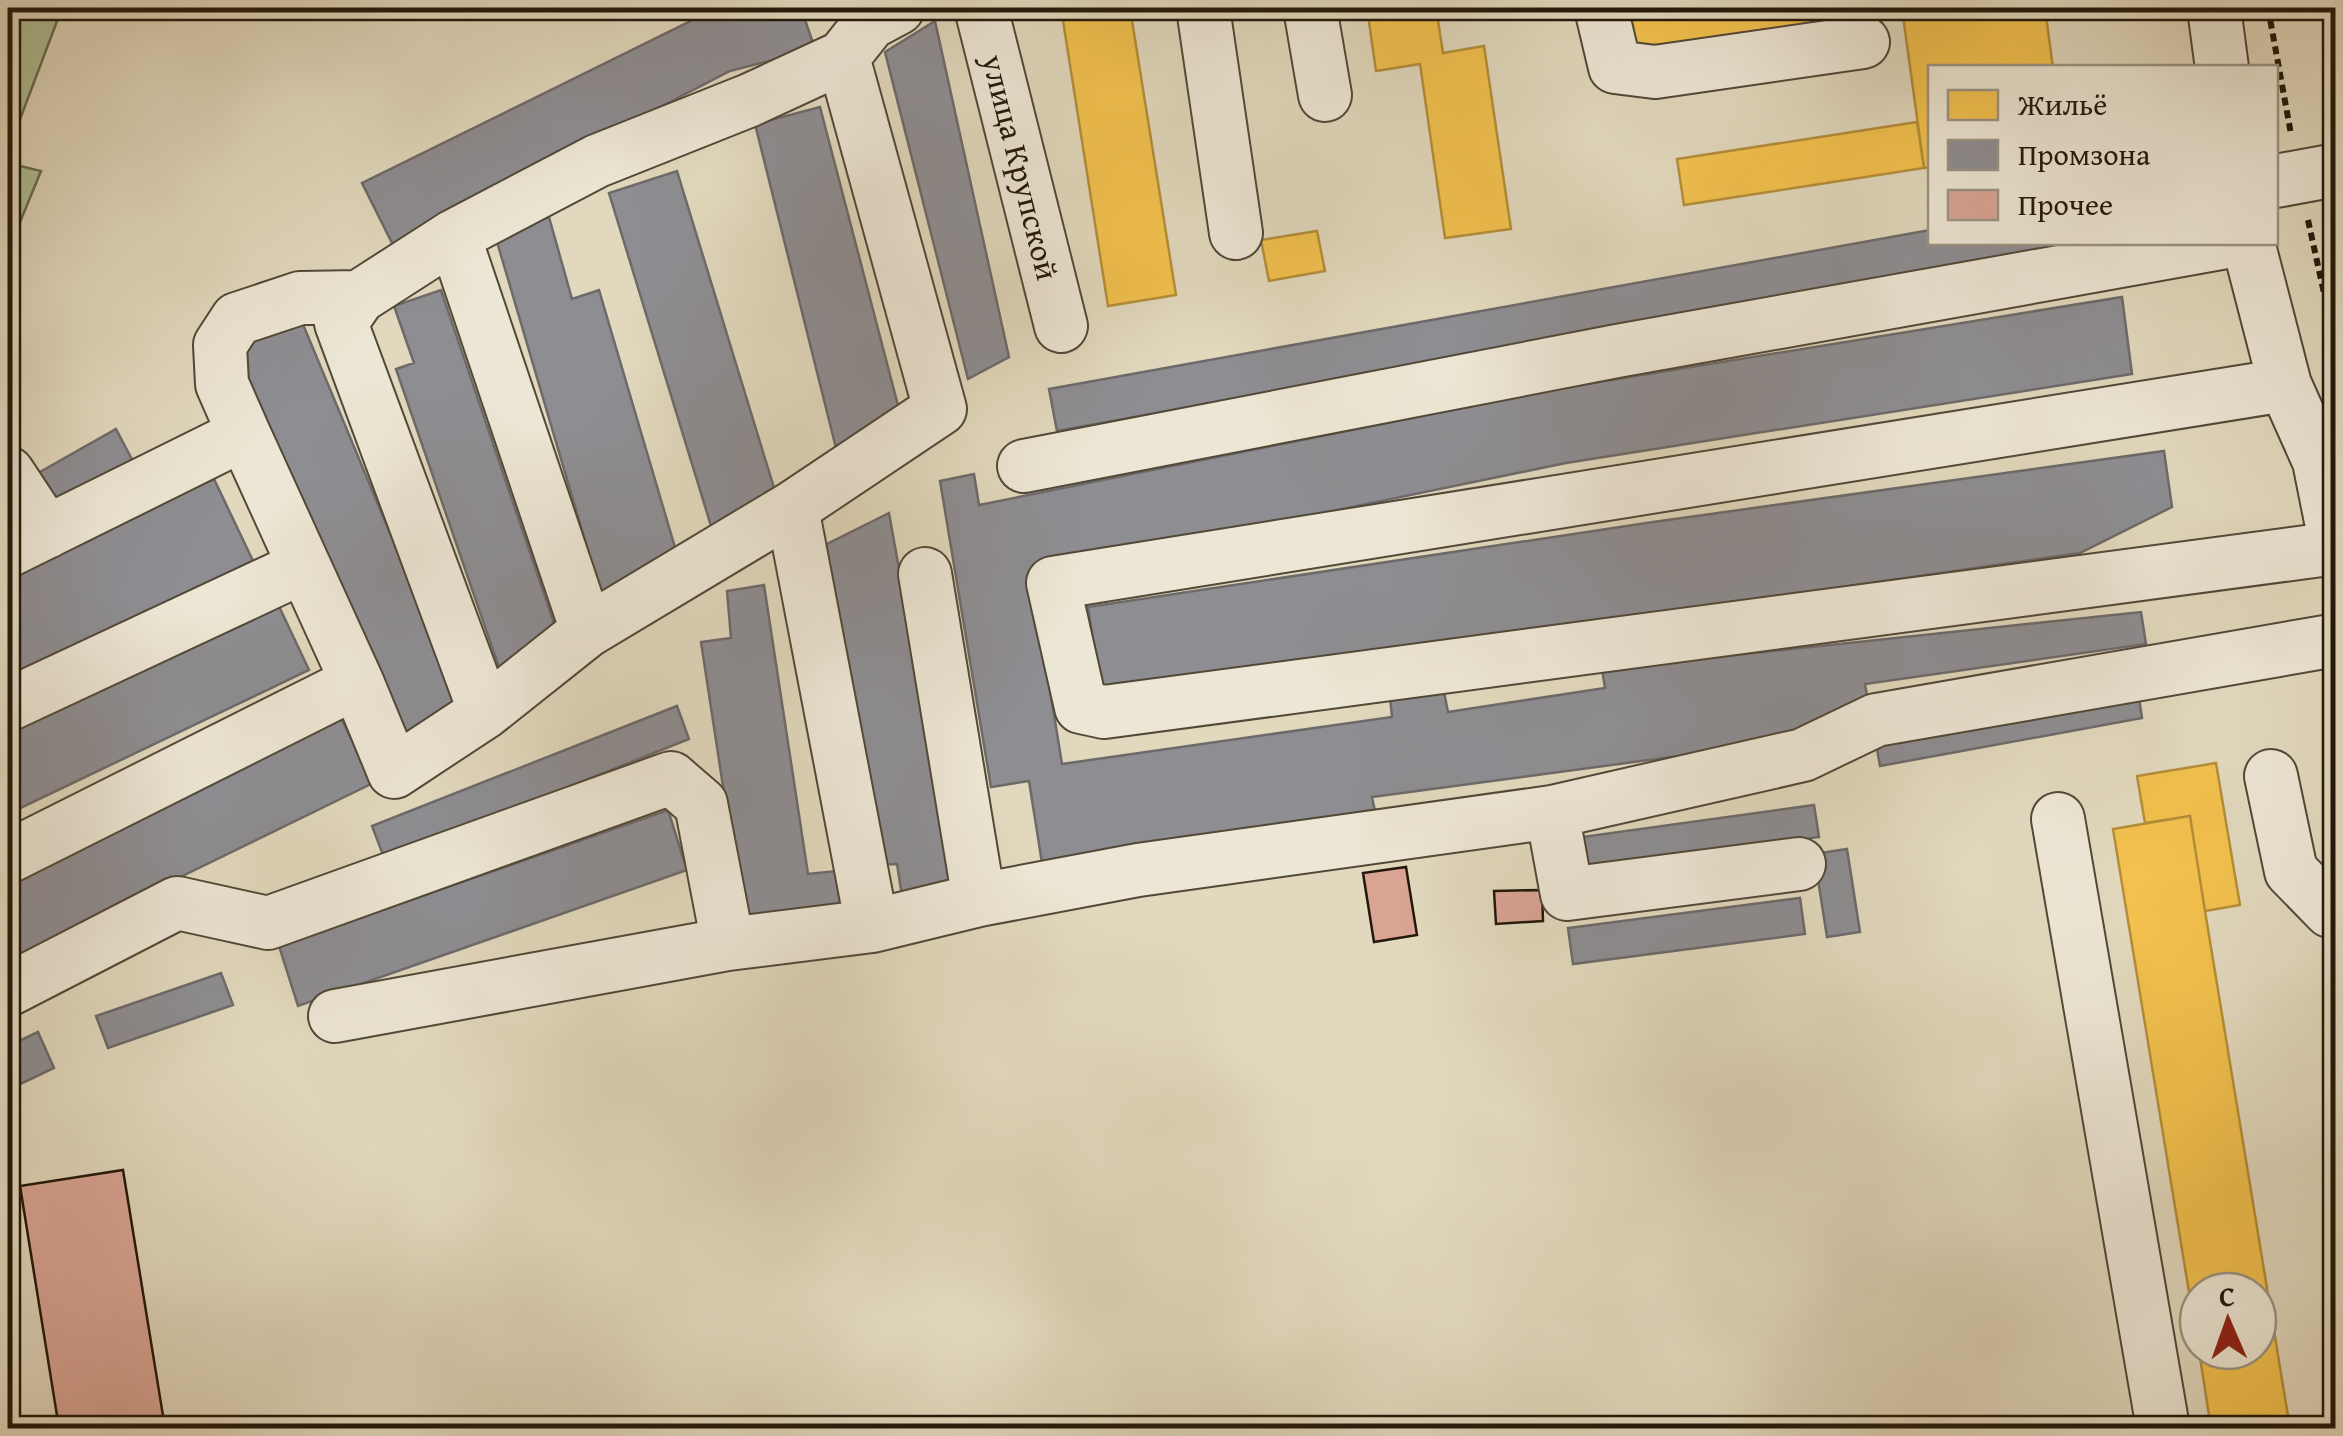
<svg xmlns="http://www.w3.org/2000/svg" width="2343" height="1436" font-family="'Gentium Book Plus',serif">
  <rect width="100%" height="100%" fill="#e1d8bd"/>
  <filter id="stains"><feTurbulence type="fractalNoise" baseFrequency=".002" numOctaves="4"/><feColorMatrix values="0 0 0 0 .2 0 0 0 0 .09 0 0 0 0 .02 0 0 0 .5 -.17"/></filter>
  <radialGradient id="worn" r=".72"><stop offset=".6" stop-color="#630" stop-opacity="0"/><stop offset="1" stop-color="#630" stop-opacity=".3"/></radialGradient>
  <!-- green -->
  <path fill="#aebf94" stroke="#686c50" stroke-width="2.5" d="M8,8H62L8,151Z
    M8,163L41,171L18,227L8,230Z"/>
  <!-- homes -->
  <path fill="#f2c14e" stroke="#b48e3a" stroke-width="2.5" d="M1061,8H1130L1176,295L1108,306Z
    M1367,8H1436L1443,53L1484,46L1511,229L1445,238L1420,64L1376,71Z
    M1630,8H1963L1637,54Z
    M1963,8H2045L2053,68H1930V167L1924,168L1903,16Z
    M1917,122L1924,168L1684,205L1677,159Z
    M1317,231L1325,271L1269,281L1261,240Z
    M2216,763L2240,905L2205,911L2190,816L2145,823L2137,776Z
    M2190,816L2205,911L2290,1428H2211L2199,1351H2258V1291H2198V1347L2113,829Z"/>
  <!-- industry -->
  <path fill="#8d8d92" stroke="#6d6a6a" stroke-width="2.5" d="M724,8H801L815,49L730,71L393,245L362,183L711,11Z
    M935,21L1009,357L968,379L885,52Z
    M820,107L901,417L838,456L755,124Z
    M677,171L778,501L715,539L609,193Z
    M549,217L572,299L599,290L679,561L604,605L495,235Z
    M1930,230V242H2101L1057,431L1049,389Z
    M441,290L559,638L503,679L396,369L414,363L394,306Z
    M2122,297L2132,374L1566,463L1031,573L1062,764L1392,717L1390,697L1444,692L1448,712L1605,688L1602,669L2141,612L2146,644L1865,684L1869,706L1776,743L1372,797L1376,816L1042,863L1029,781L991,787L940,481L974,474L979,505L1556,389Z
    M297,310L465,713L400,741L231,337Z
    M116,429L136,467L54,513L33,476Z
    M2164,451L2172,507L2080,553L1101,693L1088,607L1653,522Z
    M214,479L255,565L8,678V574Z
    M889,513L956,887L902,896L897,864L877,865L819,548Z
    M764,585L808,874L836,871L841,912L744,924L701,642L731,638L727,591Z
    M276,600L309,670L8,814V728Z
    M2138,691L2142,718L1880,766L1875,738Z
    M677,706L689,739L385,860L372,826Z
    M338,712L373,783L8,961V876Z
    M1814,805L1819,837L1580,871L1575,838Z
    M668,810L687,870L298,1006L279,946Z
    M1847,849L1860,932L1827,937L1814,854Z
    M1800,898L1805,934L1573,964L1568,928Z
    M221,973L233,1005L108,1048L96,1016Z
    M38,1032L54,1068L8,1090V1046Z"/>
  <!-- building -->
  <path fill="#d9a494" stroke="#22180b" stroke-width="2.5" d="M1406,867L1417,935L1374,942L1363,873Z
    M1542,890L1543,921L1496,924L1494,891Z
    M123,1170L165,1428H59L20,1186Z"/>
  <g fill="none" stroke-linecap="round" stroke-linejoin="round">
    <defs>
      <path id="minor" d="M981,8L1061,326
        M1203,8L1236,233
        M1310,8L1325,95
        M1601,8L1615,67L1655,72L1863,42
        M2214,8L2222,68
        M2276,181L2336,170
        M454,236L587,631
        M2248,242L2285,385L2319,461L2336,546
        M2285,385L1053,583L1081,707L1104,712L2336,548
        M244,434L222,384L220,345L237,319L300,298L359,297
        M1024,466L1617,351L2227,242
        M8,473L47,532
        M792,508L872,926
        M8,551L244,434L357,682
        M925,574L979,900
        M8,705L303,567
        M485,712L341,323L359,297L454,236L597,161L750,100L843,57L870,23L898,8
        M2271,776L2291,871L2330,911L2336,912
        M1552,812L1567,894L1799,864
        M2058,819L2163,1428
        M8,857L357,682L394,772L485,712L587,631L792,508L940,409L843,57
        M8,990L177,903L268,923L671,778L701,804L728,944
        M335,1016L728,944L872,926L979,900L1138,870L1552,812L1803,755L1876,720L2336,640"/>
    </defs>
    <!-- minor casing -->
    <use href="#minor" stroke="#524838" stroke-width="56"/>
    <!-- path -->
    <path stroke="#22180b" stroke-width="6" stroke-dasharray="8 5" stroke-linecap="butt" d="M2268,8L2291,134
      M2308,220L2336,348"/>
    <!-- minor -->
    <use href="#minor" stroke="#ece6d4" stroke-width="52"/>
  </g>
  <g text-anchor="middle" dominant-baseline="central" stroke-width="10" stroke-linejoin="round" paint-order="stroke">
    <!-- street labels -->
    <g font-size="32" fill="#22180b" stroke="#ece6d4">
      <text transform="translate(1021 167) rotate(76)">улица Крупской</text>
    </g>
  </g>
  <!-- margin -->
  <rect width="2343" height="1436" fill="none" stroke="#e1d8bd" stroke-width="40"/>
  <rect x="10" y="10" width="2323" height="1416" fill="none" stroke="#22180b" stroke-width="5"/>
  <rect x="20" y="20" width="2303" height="1396" fill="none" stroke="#22180b" stroke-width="2.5"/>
  <!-- legend -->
  <rect x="1928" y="65" width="350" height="180" fill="#ece6d4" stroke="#9b9484" stroke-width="2.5"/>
  <rect x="1948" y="90" width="50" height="30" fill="#f2c14e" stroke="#9b9484" stroke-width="2.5"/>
  <text x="2018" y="115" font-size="30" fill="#22180b">Жильё</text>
  <rect x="1948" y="140" width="50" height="30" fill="#8d8d92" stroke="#9b9484" stroke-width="2.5"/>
  <text x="2018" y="165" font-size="30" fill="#22180b">Промзона</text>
  <rect x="1948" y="190" width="50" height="30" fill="#d9a494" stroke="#9b9484" stroke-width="2.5"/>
  <text x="2018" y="215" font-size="30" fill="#22180b">Прочее</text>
  <!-- north arrow -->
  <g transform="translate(2228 1321) rotate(358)"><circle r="48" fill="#ece6d4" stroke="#9b9484" stroke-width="2.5"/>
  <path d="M0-8L18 38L0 25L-18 38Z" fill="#8f2418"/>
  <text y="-15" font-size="28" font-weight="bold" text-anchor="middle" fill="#22180b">С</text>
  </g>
  <rect width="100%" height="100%" filter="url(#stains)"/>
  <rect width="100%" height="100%" fill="url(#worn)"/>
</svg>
